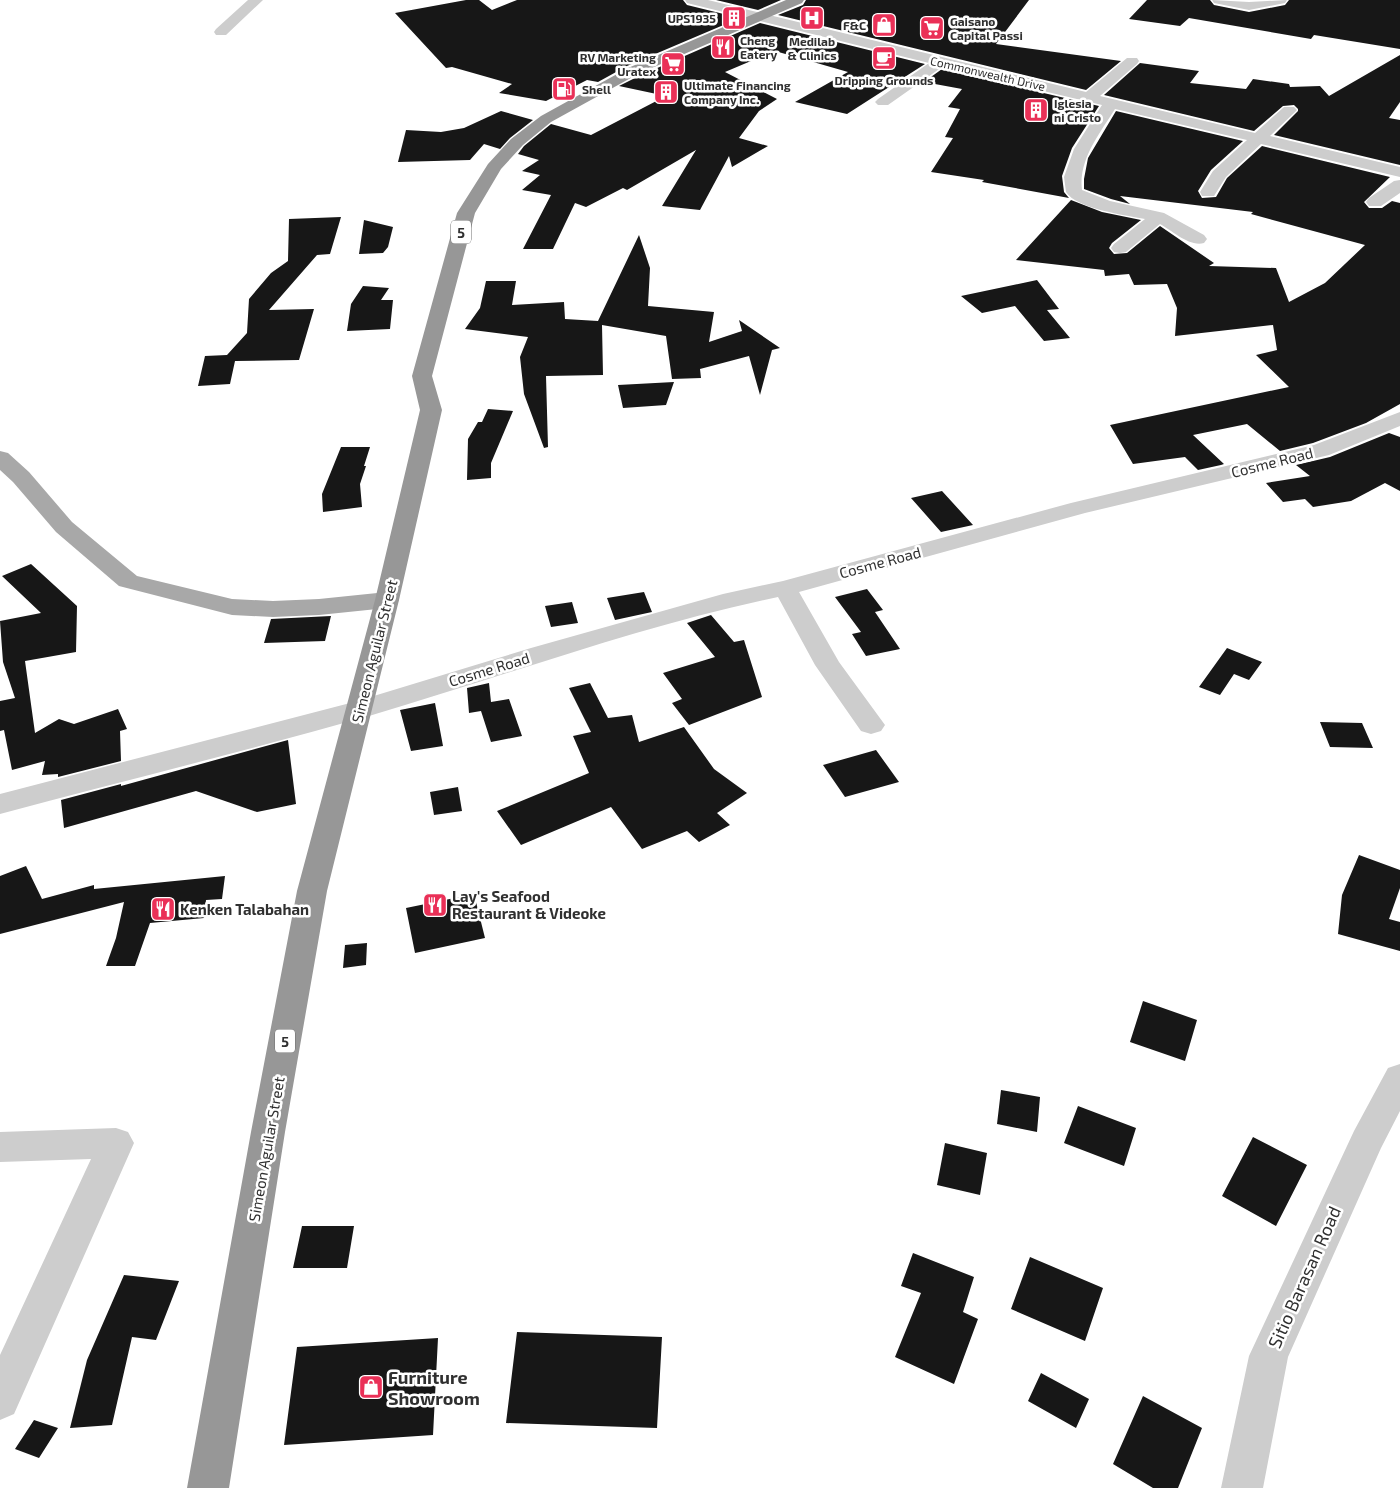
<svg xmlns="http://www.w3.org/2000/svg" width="1400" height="1488" font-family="'Exo 2',sans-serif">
  <rect width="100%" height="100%" fill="#fff"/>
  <!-- building -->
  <path fill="#171717" d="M466,0H479L492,10L517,0H683L687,5L740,18L627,66L598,82L587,80L546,101L499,93L512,84L452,67L446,68L395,13Z
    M716,0H781L758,10Z
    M806,0H1029L996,44L1121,61L1086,90L778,15L803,5Z
    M1147,0H1210L1214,5L1249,12L1285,5L1289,0H1400V49L1314,35L1311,39L1189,18L1180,26L1129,19Z
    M760,23L925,64L847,114L795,102L848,72L775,51L725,72L777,99L759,111L739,138L768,146L732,167L729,156L700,210L662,206L696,150L627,190L623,188L586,207L575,203L553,249H523L551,195L522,190L540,175L522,171L539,160L518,154L524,146L551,124L591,135L666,96L619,86L639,76Z
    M1400,55V102L1389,118L1400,120V165L1274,135L1298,111V109L1294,105L1283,106L1254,131L1104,95L1140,63L1199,71L1190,83L1246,89L1253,79L1289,84L1290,87L1320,86L1329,96Z
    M942,69L1099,106L1072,148L1062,176L1064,192L1069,198L982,182L984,180L931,172L953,138L945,137L960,109L948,107L962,89L924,82Z
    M501,111L533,120L510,138L500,149L484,144L470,160L398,162L406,130L441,132L464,128Z
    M1116,111L1243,141L1211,170L1198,191L1202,198L1216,197L1227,178L1262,146L1390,177L1364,202L1369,208H1382L1392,201L1400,203V404L1366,423L1313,443L1280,451L1247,424L1193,435L1224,464L1221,465L1198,470L1185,457L1133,464L1110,425L1289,387L1256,355L1277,350L1273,325L1175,336L1177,308L1167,284L1134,285L1129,274L1105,276L1104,270L1016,260L1071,200L1102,212L1141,220L1112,243L1109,248L1114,254L1127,253L1160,226L1214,263L1209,266L1276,268L1289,302L1325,283L1365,245L1251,214L1253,212L1120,196L1130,204L1111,199L1084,189V179L1088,158Z
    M341,217L330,254L317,255L269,310L314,309L299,360L235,361L230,384L198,386L205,356L227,355L247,333L249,299L271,273L288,261L289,219Z
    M364,220L393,227L388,247L383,253L359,254Z
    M639,235L650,268L648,306L714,312L709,342L742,331L739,320L780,348L772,350L760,395L749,356L700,369L701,378L672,379L666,336L602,325L603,375L546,376L548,447L544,448L524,394L520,357L528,337L465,329L480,308L486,281H516L512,305L564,302L565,319L598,321Z
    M1037,280L1059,309L1047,310L1070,338L1044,341L1015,306L982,313L961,296Z
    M363,286L389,288L381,300H393L390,329L347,331L351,304Z
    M674,382L666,405L623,408L618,385Z
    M488,409L513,411L491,463V478L467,480L468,439L478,422H482Z
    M1389,433L1400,437V491L1385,483L1351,501L1313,507L1305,499L1283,502L1266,483L1310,476L1296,465L1330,457Z
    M341,447H370L364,466H366L360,484L362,507L323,512L322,494Z
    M942,491L973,525L941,532L911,498Z
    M31,564L77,606L76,652L25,661L35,733L59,719L74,724L118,709L127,729L120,731L121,761L58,777V774L42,775L45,761L12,770L4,730L0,731V701L15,698L3,662L0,621L41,613L2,576Z
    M867,589L883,610L875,612L900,649L866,656L852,634L861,632L835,597Z
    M644,592L652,612L615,620L607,598Z
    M572,602L578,623L551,627L545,606Z
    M711,615L734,642L744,640L762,697L689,725L672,703L682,699L663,673L715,657L687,623Z
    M331,616L325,641L264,643L271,619Z
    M1227,648L1262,662L1249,680L1234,674L1220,695L1199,687Z
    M489,683L491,702L509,699L522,736L491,742L481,711L469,713L467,688Z
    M590,683L608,718L632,715L639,742L684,727L714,769L747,793L717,813L730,825L699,842L687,831L642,849L611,807L521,845L497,811L589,773L573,736L591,732L569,688Z
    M435,703L443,746L411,751L400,710Z
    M1320,722L1362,723L1373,748L1330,747Z
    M288,740L296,804L257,812L196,791L64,828L61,800L121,784V786Z
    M876,750L899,782L845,797L823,765Z
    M458,787L462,811L434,815L430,792Z
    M1359,855L1400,870V888L1389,919L1400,922V951L1338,934L1342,895Z
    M26,866L42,899L94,885V889L225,876L222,899L206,900L204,918L150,923L135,966H106L116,938L124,902L0,934V876Z
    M474,894L485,938L415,953L406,908Z
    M367,943L366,965L343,968L345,945Z
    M1143,1001L1197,1020L1185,1061L1130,1042Z
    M1001,1090L1040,1097L1037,1132L997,1124Z
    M1078,1106L1136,1128L1124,1166L1064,1143Z
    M1253,1137L1307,1165L1276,1226L1222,1196Z
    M945,1143L987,1153L980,1195L937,1185Z
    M302,1226H354L347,1268H293Z
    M913,1253L974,1277L963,1312L978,1319L954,1384L895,1357L921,1293L901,1286Z
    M1030,1257L1103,1288L1085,1341L1011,1309Z
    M124,1275L179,1281L156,1340L132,1337L112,1425L70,1428L87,1360Z
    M517,1332L662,1337L657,1428L506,1423Z
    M438,1338L433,1435L284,1445L297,1347Z
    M1041,1373L1089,1399L1076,1428L1028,1401Z
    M1143,1396L1202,1428L1178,1488H1153L1113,1464Z
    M34,1420L58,1428L39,1458L15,1449Z"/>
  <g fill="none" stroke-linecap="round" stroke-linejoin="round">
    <!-- minor -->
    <path fill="#cdcdcd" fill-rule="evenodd" d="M248,0H263L226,35H216L214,32L216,29Z
      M685,0H708L1086,92L1127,58H1137L1139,61L1137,64L1100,96L1255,133L1284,107H1294L1297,110L1294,113L1270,136L1400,167V177L1261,144L1226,177L1214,196H1202L1200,192L1213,171L1247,140L1115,109C1100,133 1078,160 1082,190L1110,201L1164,213L1204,235L1207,239L1204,243C1189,247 1173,231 1160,224L1126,252L1120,253L1114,252L1111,248L1114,244L1145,219C1125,215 1077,209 1066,192L1064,177L1074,149L1102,105L942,67L888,105H878L875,102L878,99L929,63L687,3Z
      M1212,0L1249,2L1287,0L1285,3L1249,10L1214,3Z
      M1400,180V193L1381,206H1369L1366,202L1369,198L1394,181Z
      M1400,412V426L1329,455L1085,513L799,592L839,662L885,725L881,731L871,734L861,731L815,665L778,597C639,626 505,676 369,716C246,751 123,781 0,814V794L354,702L531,648L723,594L783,581L1071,503L1314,445Z
      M1400,1064V1111L1381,1148L1288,1357L1263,1488H1221L1249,1356L1354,1131L1388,1068Z
      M116,1128L128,1132L134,1143L14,1414L0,1420V1355L91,1159L0,1162V1132Z"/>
    <!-- major -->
    <path fill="#a8a8a8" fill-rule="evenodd" d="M0,451L8,453L29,472L72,522L137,576L232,599L273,601L319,599L387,592L396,595L399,600L396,605L387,608L319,615L273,617L232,615L119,586L56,532L13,482L0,470Z"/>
    <!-- highway -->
    <path fill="#979797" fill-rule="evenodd" d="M786,0H804L802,3L638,74L551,122L523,145L501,169L475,213L432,376L442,410L399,600L327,891L285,1132L229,1488H187L251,1132L297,891L375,600L420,410L412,376L457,213L488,164L511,139L541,116L628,68Z"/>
  </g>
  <!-- icons -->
  <defs>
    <symbol id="building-square" viewBox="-11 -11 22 22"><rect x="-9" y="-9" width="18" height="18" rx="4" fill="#ea3057" stroke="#fff"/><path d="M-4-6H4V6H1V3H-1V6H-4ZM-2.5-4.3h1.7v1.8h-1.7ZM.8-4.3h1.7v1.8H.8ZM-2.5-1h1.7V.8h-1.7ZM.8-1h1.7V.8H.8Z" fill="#fff"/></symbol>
    <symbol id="hospital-square" viewBox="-11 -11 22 22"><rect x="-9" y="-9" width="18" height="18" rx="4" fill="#ea3057" stroke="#fff"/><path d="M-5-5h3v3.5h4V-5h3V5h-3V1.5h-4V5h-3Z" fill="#fff"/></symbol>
    <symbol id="shop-square" viewBox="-11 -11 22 22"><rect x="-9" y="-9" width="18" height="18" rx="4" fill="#ea3057" stroke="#fff"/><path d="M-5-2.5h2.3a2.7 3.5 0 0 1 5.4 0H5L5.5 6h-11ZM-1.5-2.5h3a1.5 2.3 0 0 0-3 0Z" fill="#fff"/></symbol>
    <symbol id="supermarket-square" viewBox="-11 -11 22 22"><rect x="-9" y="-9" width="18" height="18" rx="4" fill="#ea3057" stroke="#fff"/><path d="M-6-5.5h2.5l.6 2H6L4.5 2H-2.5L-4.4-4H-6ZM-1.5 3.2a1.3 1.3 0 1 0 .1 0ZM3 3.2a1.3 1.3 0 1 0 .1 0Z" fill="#fff"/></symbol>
    <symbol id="restaurant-square" viewBox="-11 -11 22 22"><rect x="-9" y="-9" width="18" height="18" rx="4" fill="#ea3057" stroke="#fff"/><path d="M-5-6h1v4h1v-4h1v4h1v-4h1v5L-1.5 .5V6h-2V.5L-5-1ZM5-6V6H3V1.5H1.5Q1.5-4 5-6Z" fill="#fff"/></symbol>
    <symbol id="cafe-square" viewBox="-11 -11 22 22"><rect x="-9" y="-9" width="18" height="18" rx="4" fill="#ea3057" stroke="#fff"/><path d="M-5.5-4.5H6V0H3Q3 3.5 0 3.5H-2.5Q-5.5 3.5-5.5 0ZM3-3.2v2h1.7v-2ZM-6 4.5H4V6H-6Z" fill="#fff"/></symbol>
    <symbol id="fuel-square" viewBox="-11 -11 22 22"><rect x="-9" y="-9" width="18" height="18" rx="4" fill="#ea3057" stroke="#fff"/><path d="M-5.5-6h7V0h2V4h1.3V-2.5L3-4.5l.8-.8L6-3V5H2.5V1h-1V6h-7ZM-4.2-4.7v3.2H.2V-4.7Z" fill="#fff"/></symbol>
  </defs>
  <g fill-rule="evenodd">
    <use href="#building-square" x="720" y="4" width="28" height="28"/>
    <use href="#hospital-square" x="798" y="4" width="28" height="28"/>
    <use href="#shop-square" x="870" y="11" width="28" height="28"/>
    <use href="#supermarket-square" x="918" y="14" width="28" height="28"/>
    <use href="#restaurant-square" x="709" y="33" width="28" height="28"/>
    <use href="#cafe-square" x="870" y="44" width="28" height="28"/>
    <use href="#supermarket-square" x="659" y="50" width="28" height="28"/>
    <use href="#fuel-square" x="550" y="75" width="28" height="28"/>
    <use href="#building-square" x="652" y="78" width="28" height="28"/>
    <use href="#building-square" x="1022" y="96" width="28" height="28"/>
    <use href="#restaurant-square" x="421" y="891" width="28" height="28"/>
    <use href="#restaurant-square" x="149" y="895" width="28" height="28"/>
    <use href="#shop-square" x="357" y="1373" width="28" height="28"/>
  </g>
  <g text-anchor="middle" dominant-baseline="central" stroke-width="5" stroke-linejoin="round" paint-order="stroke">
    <!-- far-poi labels -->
    <g font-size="12" font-weight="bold" fill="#303030" stroke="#fff" text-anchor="start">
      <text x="716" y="18" text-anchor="end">UPS1935</text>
      <text x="950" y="21">Gaisano<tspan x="950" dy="14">Capital Passi</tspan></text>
      <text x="866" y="25" text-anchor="end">F&amp;C</text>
      <text x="740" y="40">Cheng<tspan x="740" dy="14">Eatery</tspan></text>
      <text x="812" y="41" text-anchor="middle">Medilab<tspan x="812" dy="14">&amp; Clinics</tspan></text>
      <text x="656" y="57" text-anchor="end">RV Marketing<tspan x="656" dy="14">Uratex</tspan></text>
      <text x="884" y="80" text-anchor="middle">Dripping Grounds</text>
      <text x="684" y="85">Ultimate Financing<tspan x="684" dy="14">Company Inc.</tspan></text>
      <text x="582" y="89">Shell</text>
      <text x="1054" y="103">Iglesia<tspan x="1054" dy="14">ni Cristo</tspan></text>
    </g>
    <!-- far-street labels -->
    <g font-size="12" fill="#303030" stroke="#fff">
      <text transform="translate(988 73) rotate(13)">Commonwealth Drive</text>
    </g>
    <!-- shield labels -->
    <g fill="#fff" stroke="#6e6e6e" stroke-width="1">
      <rect x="451" y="220.5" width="20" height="23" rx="4"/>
      <rect x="275" y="1029.5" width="20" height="23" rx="4"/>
    </g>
    <g font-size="14" font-weight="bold" fill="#303030">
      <text x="461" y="232">5</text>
      <text x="285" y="1041">5</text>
    </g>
    <!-- street labels -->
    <g font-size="15" fill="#303030" stroke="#fff">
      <text transform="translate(1272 462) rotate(-14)">Cosme Road</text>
      <text transform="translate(880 562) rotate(-15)">Cosme Road</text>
      <text transform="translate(374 651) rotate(-76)">Simeon Aguilar Street</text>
      <text transform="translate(489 669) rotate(-17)">Cosme Road</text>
      <text transform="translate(266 1149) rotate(-80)">Simeon Aguilar Street</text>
    </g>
    <!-- poi labels -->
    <g font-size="15" font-weight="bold" fill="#303030" stroke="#fff" text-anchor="start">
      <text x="452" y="896">Lay's Seafood<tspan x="452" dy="17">Restaurant &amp; Videoke</tspan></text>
      <text x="180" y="909">Kenken Talabahan</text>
    </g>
    <!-- near-street labels -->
    <g font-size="18" fill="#303030" stroke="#fff">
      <text transform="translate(1304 1277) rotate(-66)">Sitio Barasan Road</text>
    </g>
    <!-- near-poi labels -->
    <g font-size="18" font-weight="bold" fill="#303030" stroke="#fff" text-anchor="start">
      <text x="388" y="1377">Furniture<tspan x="388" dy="21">Showroom</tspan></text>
    </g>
  </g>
</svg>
